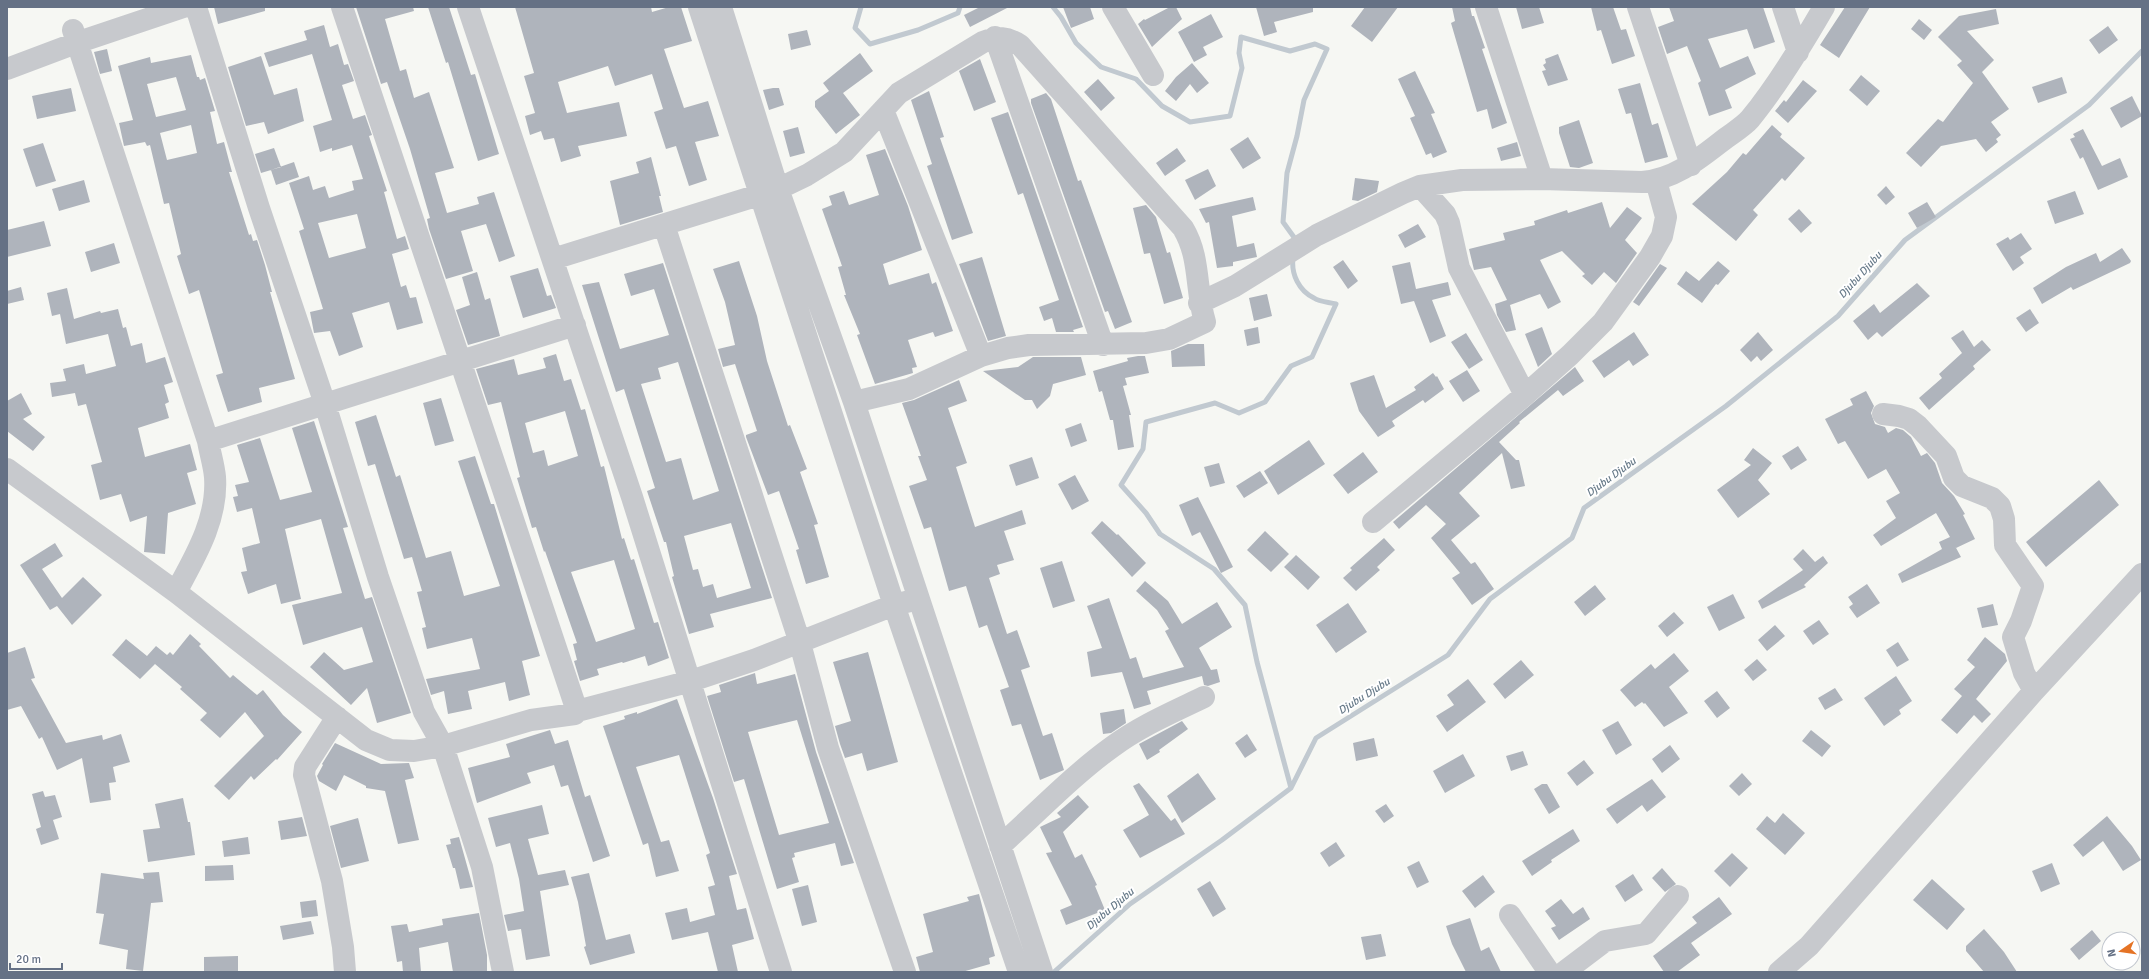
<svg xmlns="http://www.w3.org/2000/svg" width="2149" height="979" font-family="Signika,sans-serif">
  <rect width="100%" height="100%" fill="#f6f7f3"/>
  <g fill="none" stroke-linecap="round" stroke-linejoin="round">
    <!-- stream -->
    <path stroke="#c1c9d0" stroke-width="5" d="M861,7L855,28L870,44L918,30L958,13L960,7
      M1053,7L1061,17L1076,43L1101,67L1136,79L1162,106L1190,122L1230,116L1242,68L1239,53L1241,37L1290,51L1315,44L1327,49L1304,100L1297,136L1287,173L1283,222L1296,240V242
      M1291,788L1257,662L1245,605L1214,569L1160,534L1146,513L1121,485L1143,449L1146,422L1215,403L1239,413L1265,402L1291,366L1312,357L1336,304C1329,302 1320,302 1314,298C1299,291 1291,274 1293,258
      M1054,972L1130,904L1222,840L1291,788L1316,738L1448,655L1490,599L1572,538L1584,508L1726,406L1838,316L1905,240L2089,105L2142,51"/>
  </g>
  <!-- building -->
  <path fill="#afb4bc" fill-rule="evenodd" d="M214,7H265V11L218,24Z
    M356,7H413L414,11L385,19L400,71L406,69L414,98L429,92L454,168L435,173L447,213L479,204L477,197L494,192L515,256L499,262L486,224L461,231L473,271L446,279L429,229L427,219L430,218L410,149L387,82L381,84Z
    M428,7H449L471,75L475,74L499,154L478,161L448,62L446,63Z
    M515,7H651L652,12L669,7H681L692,41L664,49L684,108L708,101L719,136L695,142L707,180L689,186L676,146L666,149L654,112L663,109L652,74L615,86L608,66L558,82L567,113L619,102L627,136L578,146L581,156L561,162L554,138L544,140L541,131L530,135L525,116L535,113L524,76L534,73Z
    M980,7H1009L970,27L964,15Z
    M1063,7H1090L1094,19L1071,28Z
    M1170,7H1176L1182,19L1152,47L1138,24L1144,19L1145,20Z
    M1256,7H1313V12L1274,22L1277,32L1264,36Z
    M1365,7H1398L1372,42L1351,26Z
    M1452,7H1470L1472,16H1474L1485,48L1482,49L1507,123L1492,129L1487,109L1477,112L1451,23L1455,21Z
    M1516,7H1539L1544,23L1522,29Z
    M1591,7H1613L1621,30L1626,29L1635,56L1612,64L1601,30L1597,31Z
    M1669,7H1763L1775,42L1754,49L1747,29L1708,39L1720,68L1748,56L1756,74L1725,90L1732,108L1709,116L1698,83L1701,81L1687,46L1667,54L1658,27L1674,21Z
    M1845,7H1870L1839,58L1820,45Z
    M1996,9L1999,24L1967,31L1994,60L1982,72L2009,109L1991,122L2001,135L1996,139L1998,142L1986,152L1976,139L1941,146L1921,167L1906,153L1938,119L1943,122L1973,83L1957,65L1962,61L1938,37L1959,16Z
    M1211,14L1223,37L1203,47L1207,55L1194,62L1178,32Z
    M1919,19L1932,30L1924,40L1911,29Z
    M324,25L330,47L338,44L344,65L348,64L354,81L342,85L353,119L365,115L372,135L369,136L387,191L384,192L397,239L405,236L409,249L392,254L401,287L406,285L410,298L416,297L423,323L397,330L389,302L352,313L363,347L339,356L330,331L314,333L310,312L323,309L299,231L304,229L289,183L309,176L313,190L325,186L329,198L354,190L352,181L363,179L352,145L332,151V148L320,152L313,126L332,120L312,54L269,67L264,53L307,40L304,31ZM357,214L366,248L329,258L318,223Z
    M2108,26L2118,40L2099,54L2089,40Z
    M807,30L811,45L791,50L788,34Z
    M107,49L112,71L100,74L94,52Z
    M860,53L873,71L843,93L860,115L836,134L815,107V101L829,91L823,83Z
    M1558,54L1568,80L1548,86L1542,71L1546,70L1543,65L1546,63L1545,59Z
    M191,55L197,77H199L200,80L205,78L215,111L210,112L217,144L224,142L232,172H229L249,235L251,234L253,241L257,240L265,265L272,292H270L295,379L259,388L262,402L228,412L216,375L223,373L199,290L189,294L177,256L181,254L169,203L164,204L150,145L147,146L145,142L124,146L119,123L133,120L118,66L150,57L151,63ZM176,77L186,110L156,117L147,84ZM191,125L197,153L167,160L160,133Z
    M261,56L274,95L297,88L304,121L268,134L264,122L246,126L228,67Z
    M980,59L996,102L974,111L959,71Z
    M1192,63L1209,83L1197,93L1190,84L1176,101L1165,91L1176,77Z
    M1415,71L1435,113L1431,114L1447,152L1433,158L1431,153L1426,155L1410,118L1415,116L1398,79Z
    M1861,75L1880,91L1867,106L1849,90Z
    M2062,77L2067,93L2038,103L2032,87Z
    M1098,79L1115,98L1101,111L1084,92Z
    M1803,80L1817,91L1788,123L1775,111L1784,100L1786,102Z
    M1640,83L1652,125L1658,123L1668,157L1645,163L1631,113L1626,114L1618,89Z
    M71,88L76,111L37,119L32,96Z
    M773,88H779L784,105L769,110L763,90Z
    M929,91L944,137L940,138L973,233L952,240L927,166L932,164L911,100Z
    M1046,93L1051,99L1078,181L1081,180L1132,322L1115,329L1108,311L1105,312L1031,103V99Z
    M2132,96L2142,116L2121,128L2110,108Z
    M1008,112L1083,327L1073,330L1074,332H1056L1052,318L1044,321L1039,307L1059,300L1023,193L1018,195L991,118Z
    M1579,120L1593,163L1579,168L1570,167L1559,133V127Z
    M1772,125L1782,134L1780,137L1805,158L1785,181L1782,178L1753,210L1758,215L1736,241L1692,204L1727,172L1743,153L1746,155Z
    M798,127L805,153L790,157L783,131Z
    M2083,129L2102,166L2120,158L2128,177L2098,190L2083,157L2080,159L2070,139L2075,137L2073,134Z
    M1248,137L1261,158L1243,169L1230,149Z
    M1517,142L1521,156L1501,161L1497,148Z
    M43,143L56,181L36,187L23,149Z
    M274,148L281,167L261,173L255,154Z
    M1177,148L1186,161L1165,176L1156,163Z
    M885,149L908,206L922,250L883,264L889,285L929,273L932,284L936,282L953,331L935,337L933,332L908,340L917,367L912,368L913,373L875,384L857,335L860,334L844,295H846L838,267L842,266L822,209L832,205L829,196L844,191L849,205L879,195L866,155Z
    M651,157L661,196H659L663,212L620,225L610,181L639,173L636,162Z
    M294,162L299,177L276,185L271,170Z
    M1208,169L1216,186L1195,200L1185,180Z
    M1355,178L1379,181L1377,192L1358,201L1352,200Z
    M84,180L90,202L59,211L52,189Z
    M1886,186L1895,197L1886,205L1877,195Z
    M2075,191L2084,214L2055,224L2047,201Z
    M1253,197L1256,210L1232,216L1237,247L1254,243L1257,257L1233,262V266L1217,268L1209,222L1206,223L1199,209Z
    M1602,202L1610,228L1627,207L1642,218L1625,240L1637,253L1616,283L1604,272L1592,285L1582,276L1585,274L1562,251L1540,260L1561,302L1548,309L1540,294L1510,305L1516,330L1506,332L1497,315L1495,304L1507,300L1491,267L1474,270L1469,249L1505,240L1503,233L1535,225L1534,221L1567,210L1568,213Z
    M1927,202L1936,217L1917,228L1908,213Z
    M1146,205L1156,217L1167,253L1170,252L1183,298L1164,304L1150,253L1144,254L1133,208Z
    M1799,209L1812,223L1801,233L1788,219Z
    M44,221L51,246L7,257V230Z
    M1418,224L1426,237L1405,248L1398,235Z
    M2021,233L2032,249L2020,257L2024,263L2013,271L1996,244L2008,237L2010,240Z
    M114,243L120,263L91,272L85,252Z
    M2122,248L2131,261L2130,263L2073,290L2071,287L2042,304L2033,288L2066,267L2096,253L2100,262Z
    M982,257L1006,336L988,341L959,264Z
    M1343,260L1358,281L1348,289L1333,267Z
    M739,261L757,316L767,361L788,426L790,425L807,469L800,472L818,524L814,525L829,577L806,584L796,550L799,549L779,491L768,495L746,437V435L757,431L735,364L723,367L718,349L735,345L725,302L713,269Z
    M1718,261L1730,271L1718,285L1716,284L1702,303L1677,284L1686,271L1699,281Z
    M1410,262L1416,289L1448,282L1451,295L1432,300L1446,336L1430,343L1414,301L1401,304L1392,266Z
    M663,263L772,598L710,614L714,627L689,634L672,577L674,576L666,542H664L647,491L655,488L624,389L616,392L582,285L599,282L620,349L669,335L654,289L631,296L624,274ZM678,362L719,491L693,500L681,458L666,462L641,384L661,379L658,368ZM731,523L751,588L717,598L713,584L703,587L698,569L693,570L684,536Z
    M1660,264L1667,268L1639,306L1633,302Z
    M538,268L547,296L551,295L556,308L523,318L510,276Z
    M477,272L485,300L490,298L500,336L468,345L456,310L470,305L462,277Z
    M1917,283L1930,296L1882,337L1877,332L1868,340L1853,321L1874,304L1880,313Z
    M21,287L24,300L7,304V291Z
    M67,288L74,319L100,311L101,313L118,309L123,328L126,327L131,346L142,343L146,363L165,357L173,382L164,385L169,402L165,404L169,418L138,428L145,457L190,444L197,470L187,473L196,504L168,513L165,554L144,552L147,516L130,522L121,494L100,500L91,465L102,462L86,404L78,406L75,393L52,397L50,383L66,381L63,369L84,364L86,374L116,366L108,334L66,344L60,314L52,316L47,293Z
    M1267,294L1272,316L1254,321L1249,298Z
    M2030,309L2039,323L2026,332L2016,318Z
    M1258,327L1260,343L1247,346L1244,330Z
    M1542,327L1552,354L1538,367L1525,334Z
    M1963,330L1974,347L1982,340L1991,350L1973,366L1975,369L1929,410L1919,398L1942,378L1939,374L1962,353L1951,338Z
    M1634,332L1649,355L1633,366L1629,360L1604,378L1592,361Z
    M1758,332L1773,350L1761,361L1757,356L1751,362L1740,350Z
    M1466,333L1483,360L1469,369L1451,342Z
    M1188,344H1204L1205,366L1172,367L1171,351Z
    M556,354L564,381L571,379L581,410L585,409L601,467L604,466L622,539L624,538L631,560L634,559L654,623L658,622L669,658L648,666L645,656L623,663L622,662L597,669L599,675L580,681L574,661L577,660L573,644L577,643L545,551L544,552L536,527L532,528L517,478L520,477L501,402L488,405L476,369L514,359L518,375L546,368L543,358ZM565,411L578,456L548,466L544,450L533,453L525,423ZM614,560L635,629L596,642L571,572Z
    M1138,356H1145L1149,373L1125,378L1127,385L1123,386L1131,415H1129L1134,447L1118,450L1113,420H1110L1102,391L1099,392L1093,371L1128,361L1127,358Z
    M1081,357L1086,375L1053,384L1050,396L1037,409L1032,400H1025L983,371L1018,367L1033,357Z
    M1575,367L1584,381L1563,396L1558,390L1519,422L1520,423L1499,442L1516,460H1519L1525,486L1511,489L1502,453L1459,493L1480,516L1451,540L1471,564L1475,562L1494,589L1472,605L1452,578L1460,573L1431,538L1446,524L1426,505L1399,529L1393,522Z
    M1467,370L1480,391L1463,402L1449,381Z
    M1433,373L1436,377L1437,376L1444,389L1425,403L1423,400L1392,421L1395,426L1378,437L1359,411L1350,383L1374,375L1386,408L1416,390L1414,387Z
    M959,380L967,401L948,408L967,463L956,467L975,527L1022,510L1026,524L1004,531L1014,560L997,565L1000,574L989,578L1007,634L1017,630L1030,667L1021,670L1043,736L1052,733L1064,770L1040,780L1021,724L1012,726L1000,690L1009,687L987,625L979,628L966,586L949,591L931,527L924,529L909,486L927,480L918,456H921L902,403L914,400Z
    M1866,391L1874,406L1871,413L1875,424L1885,427L1888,433L1896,428L1903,430L1911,437L1921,456L1927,453L1935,463L1942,483L1954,496L1965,514L1963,515L1975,539L1956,548L1955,546L1961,557L1902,583L1898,574L1942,549L1939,542L1950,537L1936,513L1881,546L1873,535L1896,518L1886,501L1900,493L1886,469L1868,479L1845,441L1838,444L1825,419L1853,405L1850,399Z
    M21,393L32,414L23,419L45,437L33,451L7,431V401Z
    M441,398L454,441L435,446L423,403Z
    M376,415L396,477L400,475L426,558L451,551L464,596L500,586L458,461L475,456L491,504H494L540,656L522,661L530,695L509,701L505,682L468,691L472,709L448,714L444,691L431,695L426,679L480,669L472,638L427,649L422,628L426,627L417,592L422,591L412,557L404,559L375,464L368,466L355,422Z
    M314,421L348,527L343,528L365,599L372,597L411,713L377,723L367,688L351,705L310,667L324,652L344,670L373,662L362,627L303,645L292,605L342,593L321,519L285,529L301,599L281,604L276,584L248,594L241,572L247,571L242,548L260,543L252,508L237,512L233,497L238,496L235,485L249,482L237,445L260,438L280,500L312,492L292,428Z
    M1081,423L1087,441L1071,447L1065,429Z
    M1309,440L1325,464L1278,495L1264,471Z
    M1798,446L1807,460L1791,470L1782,456Z
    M1753,448L1772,463L1758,480L1770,494L1738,518L1717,490L1751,465L1744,460Z
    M1363,452L1378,472L1348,494L1333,475Z
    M1032,457L1039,478L1016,486L1009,465Z
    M1219,463L1225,483L1210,487L1204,467Z
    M1260,471L1268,483L1244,498L1236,486Z
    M1075,475L1089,501L1072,510L1058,484Z
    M2099,480L2119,505L2046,567L2026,542Z
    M1198,497L1233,567L1221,573L1200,532L1192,536L1179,505Z
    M1102,521L1117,535L1118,534L1146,563L1132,577L1091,533Z
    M1265,531L1289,554L1271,572L1247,550Z
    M1384,538L1395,550L1377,567L1380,570L1356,591L1343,578L1352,570L1350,568Z
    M55,543L63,556L42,569L62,598L83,577L102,595L72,625L57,606L50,610L20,565Z
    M1803,549L1815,562L1823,556L1828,563L1804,585L1806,587L1762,609L1758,601L1803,570L1793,559Z
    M1296,555L1320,577L1308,590L1284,567Z
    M1062,561L1075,601L1053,608L1040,568Z
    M1145,581L1168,601L1182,624L1217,602L1232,627L1199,648L1211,670L1217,669L1220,682L1208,686L1204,685L1202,676L1147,691L1151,704L1134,709L1122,672L1091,677L1087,652L1102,648L1087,606L1109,598L1130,659L1136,657L1143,678L1184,667L1165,631L1169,629L1157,610L1136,591Z
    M1867,584L1880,603L1857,618L1849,607L1853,604L1848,597Z
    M1595,585L1606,599L1585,616L1574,602Z
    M1733,594L1745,618L1719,631L1707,607Z
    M1348,603L1367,632L1336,653L1316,625Z
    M1993,604L1998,625L1982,628L1977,608Z
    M1674,612L1684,623L1667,637L1658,626Z
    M1819,620L1829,634L1813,645L1803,631Z
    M1775,625L1785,636L1767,651L1758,640Z
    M190,634L201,644L199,646L230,678L233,675L257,695L263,690L283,715L302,732L277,760L276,759L254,780L251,776L229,800L214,786L264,736L245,712L220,738L200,720L207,713L180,689L182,687L155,664L140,679L112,655L126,639L147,656L156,646L167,655L170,652L173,655Z
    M1985,637L2005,654L2007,661L1976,699L1991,714L1982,723L1974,715L1957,734L1941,720L1962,696L1954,689L1975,667L1967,660Z
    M1898,642L1909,660L1897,667L1886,650Z
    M25,647L35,678L31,679L66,743L102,735L103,740L121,734L130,762L113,767L116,782L109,783L111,800L90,803L82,758L57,770L42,737L39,739L21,706L7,710V653Z
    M868,652L898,762L867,771L862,753L845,758L840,744L835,726L851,721L833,662Z
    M1674,653L1689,671L1669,687L1688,713L1664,727L1645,703L1644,704L1642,702L1635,707L1620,690L1651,664L1655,669Z
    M1757,659L1767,670L1753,681L1744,670Z
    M1521,660L1534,675L1505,699L1493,684Z
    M755,673L757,684L795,674L816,752L854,863L841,866L835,843L794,853L795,857L792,858L799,882L777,889L744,779L734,782L707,696L721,692L719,685ZM797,720L829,823L779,835L748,732Z
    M1896,676L1912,701L1899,710L1901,714L1884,726L1864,698Z
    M1468,679L1486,702L1447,732L1436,716L1454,705L1447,695Z
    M1835,688L1843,700L1825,710L1818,698Z
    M1717,691L1730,708L1717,718L1704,701Z
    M677,699L713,798L737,874L729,876L737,910L746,908L754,939L732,945L738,972H718L708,932L672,940L665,913L687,908L690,922L715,915L708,887L715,885L706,855L710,853L679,755L636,767L661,842L669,840L679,871L656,877L648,843L643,845L603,726L625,719L624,716L637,712V714Z
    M1124,709L1126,723L1111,733L1103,734L1100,713Z
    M1182,721L1188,729L1159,750L1160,752L1147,760L1139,744Z
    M1618,721L1632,745L1616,755L1602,730Z
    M550,730L555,744L568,740L585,797L590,795L610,856L593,862L568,785L561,787L554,765L527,773L531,783L477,803L468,768L510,757L506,744Z
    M1811,730L1831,746L1822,757L1802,741Z
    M1247,734L1257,750L1245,758L1235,743Z
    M1374,738L1378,756L1356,761L1353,743Z
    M335,743L381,764L409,763L414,778L405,780L419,840L398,844L385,791L366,788V786L344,775L336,791L319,781L317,776L323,765L322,764Z
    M1670,745L1680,759L1662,773L1652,759Z
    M1523,751L1528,765L1511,771L1506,756Z
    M1463,754L1475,776L1445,793L1433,771Z
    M1584,760L1594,773L1577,786L1567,773Z
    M1198,773L1216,799L1182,823L1167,796Z
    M1742,773L1752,784L1739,796L1729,786Z
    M1652,779L1666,797L1647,812L1642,805L1617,824L1606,809Z
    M1139,783L1171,821L1175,818L1185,834L1140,858L1123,830L1149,815L1133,786Z
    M1542,784H1547L1560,807L1549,814L1534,789Z
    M43,791L45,797L55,795L62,817L53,820L59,839L41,845L36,829L41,827L32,794Z
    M1078,795L1089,807L1063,832L1075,858L1082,854L1097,885L1095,886L1105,910L1066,925L1060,910L1072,905L1046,853L1052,852L1040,827L1061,817L1057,813Z
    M183,798L188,822H190L195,855L148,862L143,830L160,828L155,804Z
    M1386,804L1394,816L1384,823L1375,811Z
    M542,805L549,834L528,839L538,875L565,870L569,885L540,891L550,956L526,960L521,929L508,931L504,915L524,911L519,879L510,843L496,847L488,818Z
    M1783,813L1805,833L1785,855L1756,829L1767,816L1775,823Z
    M2107,816L2132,846L2141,860L2123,871L2103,841L2083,857L2073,845Z
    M302,817L307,836L281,840L278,821Z
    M358,818L369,861L341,868L330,826Z
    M1573,829L1580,841L1551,860L1552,862L1532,876L1522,861Z
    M248,837L250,854L224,857L222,841Z
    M459,837L473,887L460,889L455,868H453L446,845L451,844L450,839Z
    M1336,842L1345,856L1329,867L1320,853Z
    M1732,853L1748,868L1730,887L1714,871Z
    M1419,861L1429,882L1417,888L1407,867Z
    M2052,863L2060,884L2041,892L2032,871Z
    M233,865L234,880L205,881V866Z
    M1662,868L1676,884L1665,892L1652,878Z
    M159,872L163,902L151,903L143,971L126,969L128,950L99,944L104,914L96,913L101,873L144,879L143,873Z
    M589,873L606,940L630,934L635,953L590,965L584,947L586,946L578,902L571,877Z
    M1633,874L1643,890L1625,902L1615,886Z
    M1483,875L1495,892L1475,908L1462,891Z
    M1932,879L1965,909L1947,930L1913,900Z
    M1210,881L1226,909L1213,917L1197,889Z
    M808,885L817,922L802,926L792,889Z
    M979,894L995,956L989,958L990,964L962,972H920L916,957L933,952L923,914L969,901L967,897Z
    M1719,897L1732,914L1691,943L1700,955L1677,972H1664L1653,956L1697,923L1692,917Z
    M1561,899L1573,914L1583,907L1590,919L1559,940L1551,928L1556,926L1545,911Z
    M316,900L318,916L302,918L300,902Z
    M479,913L487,955V972H453L448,942L419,948L421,972H403L402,961L397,962L391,926L407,924L409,932L443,925L442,919Z
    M1470,918L1481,951L1489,947L1501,972H1466L1452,944L1446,926Z
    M311,921L314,934L283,940L280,926Z
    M1984,929L2004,952L2017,972H1984L1966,951V946Z
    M2092,930L2101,941L2079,960L2070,949Z
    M1381,934L1386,956L1366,960L1361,937Z
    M238,956V972H204V957Z"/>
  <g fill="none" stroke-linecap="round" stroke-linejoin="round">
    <!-- minor -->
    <path stroke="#c7c9cd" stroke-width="22" d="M196,7L259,208L325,404L378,577L424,712L443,746L482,867L503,972
      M342,7L577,711
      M468,7L632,497L781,972
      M699,7L894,605L1019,972
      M721,7L778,189L854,402L1042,972
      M1113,7L1153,75
      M1486,7L1542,179
      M1638,7L1691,165
      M1783,7L1798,52
      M73,30L208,441C210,453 214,465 215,477C218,519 195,557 176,592
      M995,37L1103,345
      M7,69L76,43L183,7
      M883,110L981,356
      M1420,186L1445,214L1449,223L1459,268L1525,395
      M664,225L800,643L828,748L905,972
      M553,259L778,189L807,175L844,152L899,93L983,42C998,36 1007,37 1020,45L1183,228C1201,258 1195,289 1205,322L1169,339L1146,343L1029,345L1008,348L981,356L909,389L854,402
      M1199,303L1235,286L1317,235L1403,193L1420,186L1462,180L1542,179L1642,182C1676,179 1700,158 1726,138C1734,132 1744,126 1750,119C1778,85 1802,45 1824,7
      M1883,414L1899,416L1909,419L1918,426L1946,456L1954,478L1962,486L1992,498L2000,506L2004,519L2005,545L2033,586L2021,621L2013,637L2024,673L2034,691
      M208,441L575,325
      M7,469L176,592L366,740L390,750L414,751L443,746L531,720L575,714L577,711L691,681L754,660L894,605L918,599
      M1373,522L1525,395L1570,355L1603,322L1650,257L1662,236L1666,217L1656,181
      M337,717L305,767L304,775L332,881L343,947L345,972
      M1000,846C1037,813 1072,776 1112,747C1140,726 1173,712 1204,697
      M1510,915L1549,972
      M1564,972L1605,941L1646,934L1678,896
      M1779,972L1809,946L2034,691L2142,574"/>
  </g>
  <g text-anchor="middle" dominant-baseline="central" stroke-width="4" stroke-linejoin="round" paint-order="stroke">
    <!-- water labels -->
    <g font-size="11" font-style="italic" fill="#667988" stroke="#fff">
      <text transform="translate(1860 275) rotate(-48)">Djubu Djubu</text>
      <text transform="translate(1611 477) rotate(-36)">Djubu Djubu</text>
      <text transform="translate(1364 696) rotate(-32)">Djubu Djubu</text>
      <text transform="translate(1110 909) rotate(-40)">Djubu Djubu</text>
    </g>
  </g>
  <!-- border -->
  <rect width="2149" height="979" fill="none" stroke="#657185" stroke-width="16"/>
  <!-- north arrow -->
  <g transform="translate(2121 951) rotate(257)"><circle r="19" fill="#ffffff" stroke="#c1c6ce"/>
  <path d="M0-3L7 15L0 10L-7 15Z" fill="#e57325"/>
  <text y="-6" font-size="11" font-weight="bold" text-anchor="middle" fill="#657185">N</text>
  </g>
  <!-- scale -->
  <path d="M10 963v6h52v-6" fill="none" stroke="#657185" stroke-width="2"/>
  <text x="16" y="963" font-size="12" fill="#657185" stroke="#ffffff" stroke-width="3" paint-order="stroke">20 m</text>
</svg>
